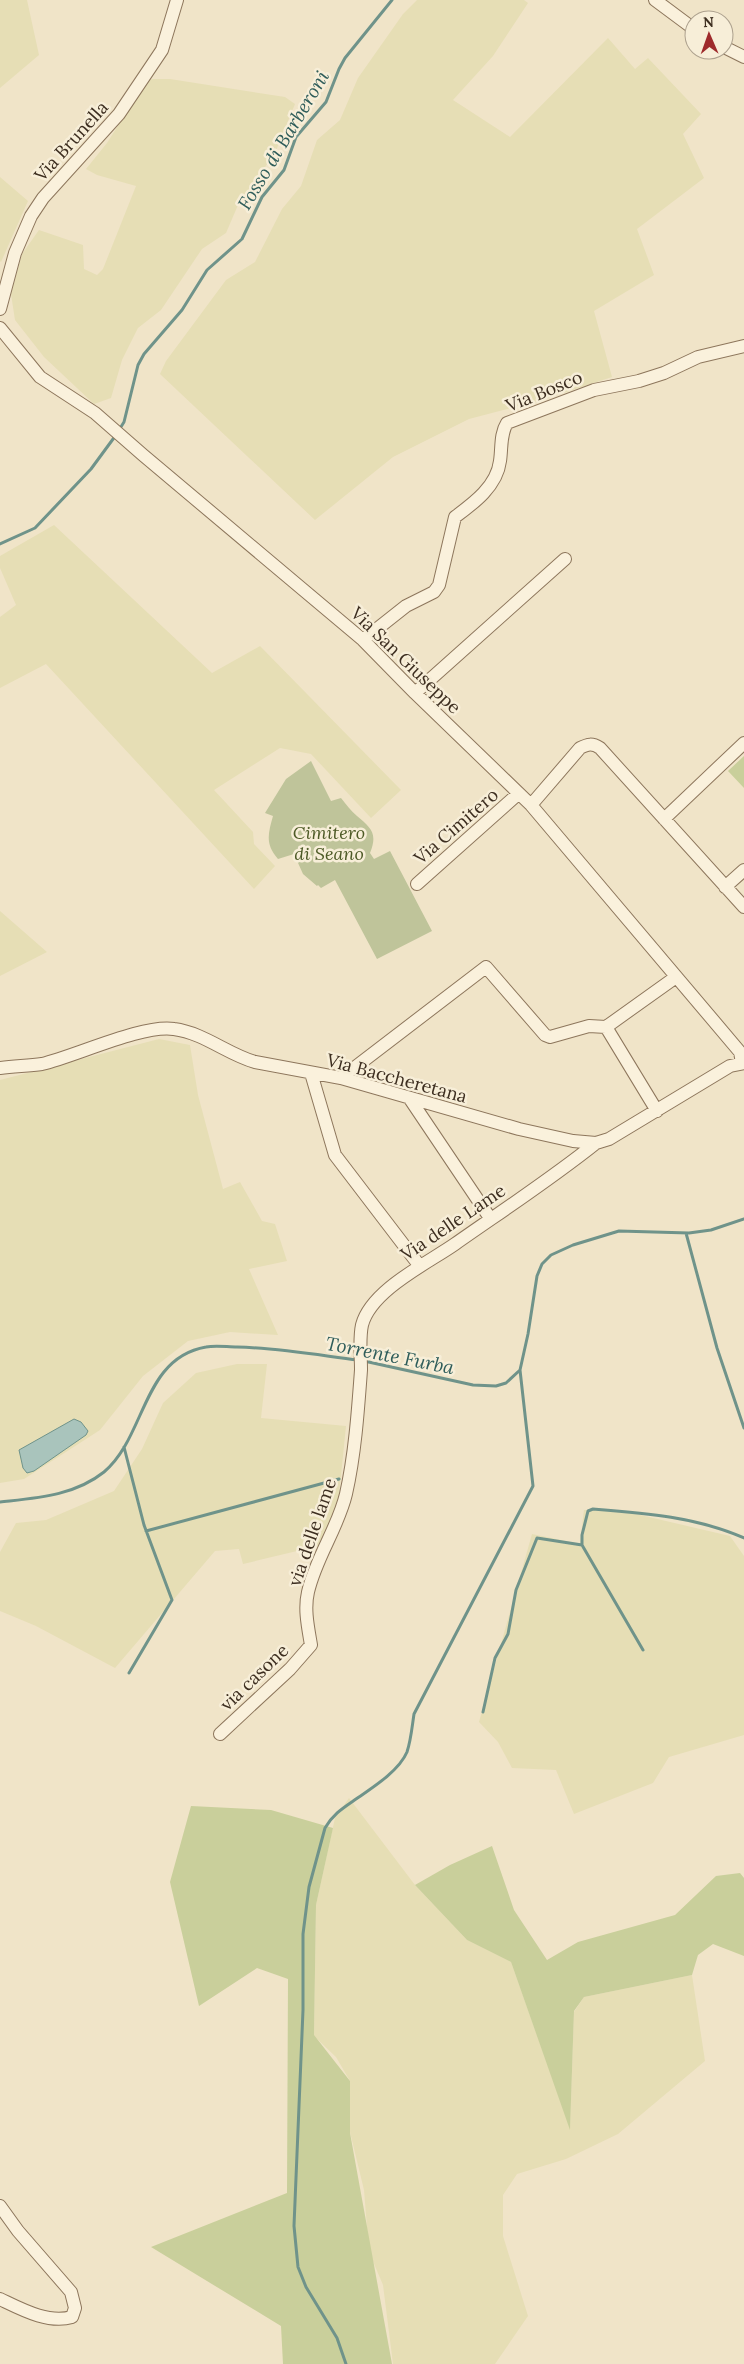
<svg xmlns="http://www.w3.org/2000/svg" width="744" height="2364" font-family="Lora,serif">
  <rect width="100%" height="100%" fill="#f0e4c8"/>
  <!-- farmland -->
  <path fill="#e6deb5" d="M0,0H27L39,55L0,88Z
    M417,0H524L528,3L493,56L453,100L510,137L608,38L635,69L648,58L701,114L683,134L704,178L637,229L654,275L594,311L612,377L545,399L469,419L393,457L315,520L160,374L166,361L226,280L255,262L282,209L301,186L317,140L340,120L358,78L403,14Z
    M152,79H170L285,97L295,104L275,153L238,205L226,233L202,249L161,310L138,328L122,360L111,398L94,404L44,357L15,320L11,294L22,254L39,230L83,245L84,269L97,275L103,269L136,186L97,175L86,169L107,143L145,83Z
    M0,177L28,201L1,262L0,261Z
    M54,525L212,673L260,646L401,790L371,818L311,754L280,748L214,790L253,832L254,844L275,866L254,889L46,664L0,688V617L16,605L0,568V556Z
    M0,911L47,952L0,976Z
    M159,1039L190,1045L198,1095L223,1189L240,1182L262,1221L275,1224L287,1261L249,1269L278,1335L230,1332L188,1341L143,1376L100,1430L24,1479L0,1483V1080Z
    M237,1364H267L261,1418L346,1426L338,1505L318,1546L243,1564L239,1549L215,1551L115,1668L36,1626L0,1611V1552L16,1523L46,1520L114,1491L142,1449L163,1403L196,1373Z
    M584,1510H619L730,1536L744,1556V1735L669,1757L653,1783L574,1814L556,1770L512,1768L498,1742L479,1722L532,1534L580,1544Z
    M349,1798L415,1885L467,1940L511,1962L570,2128L574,2012L584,1997L692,1975L705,2061L618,2134L566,2159L517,2174L503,2195V2236L528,2316L495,2364H393L383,2285L369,2252L364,2190L350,2132V2081L336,2057L314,2036L316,1905L335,1818Z"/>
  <!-- green -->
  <path fill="#c9cf9b" d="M744,756V788L728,771Z
    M191,1806L271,1810L333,1828L316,1905L314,2035L350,2081V2133L392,2364H283L281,2326L151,2247L287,2193L288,1979L257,1968L199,2006L170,1882Z
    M492,1846L514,1910L547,1960L578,1942L675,1915L716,1876L740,1873L744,1878V1956L713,1944L698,1955L692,1975L584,1997L574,2011L570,2130L511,1962L467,1940L415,1885L450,1865Z"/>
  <!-- cemetery -->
  <path fill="#bfc49a" d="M311,761L331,801L341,798C346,804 351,811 357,816C371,828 378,833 370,853L374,859L390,851L432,931L377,959L335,880L321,888L318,885L317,886L303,874L294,854L278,859C265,844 268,834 273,816L265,813L286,779Z"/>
  <!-- water -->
  <path fill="#a9c4bc" stroke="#6f938a" d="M74,1419L81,1422L88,1431L86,1435L34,1471L27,1473L23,1468L19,1450Z"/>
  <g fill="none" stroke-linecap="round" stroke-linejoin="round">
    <!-- stream -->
    <path stroke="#6f938a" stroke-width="3" d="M119,430L124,422L138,365L144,354L182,310L207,270L242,239L262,197L284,170L296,137L326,102L339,69L345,58L392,0
      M0,544L35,528L91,469L116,435
      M686,1233L717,1348L744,1428
      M364,1361L473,1385L496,1386L506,1383L520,1370L528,1334L537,1276L542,1264L551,1255L573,1245L619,1231L689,1233L711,1230L744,1219
      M124,1447L144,1525L172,1600L129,1673
      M0,1502C36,1498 74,1496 104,1472C146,1437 142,1358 206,1347C216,1345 227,1347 237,1347C277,1348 318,1355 358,1360
      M146,1531L339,1479
      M643,1650L582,1545V1535L588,1511L593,1509C643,1513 697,1517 744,1538
      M483,1712L495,1658L508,1634L516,1590L537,1538L582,1545
      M346,2364L337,2338L306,2287L298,2267L294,2226L303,2010V1934L309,1887L325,1828C333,1814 343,1808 356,1799C372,1788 399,1771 407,1752C411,1740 412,1727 414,1714L533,1486L520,1370"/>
    <defs>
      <path id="minor" d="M655,0L694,29
        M724,47L744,57
        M0,309L15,253L31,216L43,198L119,114L162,50L177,0
        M0,328L40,377L95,413L143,455L363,640L415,693L531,805L740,1052L742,1063
        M363,640L406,606L434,592L439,585L455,517C474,503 497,486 500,461C502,448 500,434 507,423L594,390L639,381L664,373L698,357L744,346
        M415,693L565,559
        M531,805L580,748C588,744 592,743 600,748L744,907
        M664,819L744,743
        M417,884L518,794
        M725,887L744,870
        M606,1027L676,977
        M0,1068C14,1066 28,1066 42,1064C76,1056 143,1024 174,1029C204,1033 227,1054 255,1062L341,1078L519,1129L573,1141L596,1143L609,1139L730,1066L744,1063
        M311,1073L335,1155L419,1265
        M341,1078L486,967L545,1035L550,1037L589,1026L606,1027L657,1111
        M410,1099L490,1218
        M220,1734L290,1669L311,1645C308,1627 304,1609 308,1592C316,1557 338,1528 346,1494C355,1454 358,1411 361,1370C361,1355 359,1339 362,1325C371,1290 428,1263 455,1244C502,1211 551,1179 596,1143
        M0,2206L18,2231L71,2292L75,2308L72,2317C48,2324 21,2309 0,2299"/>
    </defs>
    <!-- minor casing -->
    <use href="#minor" stroke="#8d765c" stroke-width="14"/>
    <!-- minor -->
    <use href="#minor" stroke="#faf1dc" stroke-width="12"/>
  </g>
  <g text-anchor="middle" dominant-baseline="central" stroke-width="5" stroke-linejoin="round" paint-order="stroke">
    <!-- street labels -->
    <g font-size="18" fill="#3d2e20" stroke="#f7eed8">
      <text transform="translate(71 141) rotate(-48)">Via Brunella</text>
      <text transform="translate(544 391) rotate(-22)">Via Bosco</text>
      <text transform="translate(406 660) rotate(44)">Via San Giuseppe</text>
      <text transform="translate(456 826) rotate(-41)">Via Cimitero</text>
      <text transform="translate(397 1078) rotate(15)">Via Baccheretana</text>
      <text transform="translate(453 1222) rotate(-34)">Via delle Lame</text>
      <text transform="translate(312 1532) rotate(-71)">via delle lame</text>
      <text transform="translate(254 1677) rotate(-44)">via casone</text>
    </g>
    <!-- park labels -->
    <g font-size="18" font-style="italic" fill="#4d5a26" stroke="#f7eed8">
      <text x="329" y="832">Cimitero<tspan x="329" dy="21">di Seano</tspan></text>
    </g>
    <!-- water labels -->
    <g font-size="19" font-style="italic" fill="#2f5d5a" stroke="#f7eed8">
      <text transform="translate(283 140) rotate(-59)">Fosso di Barberoni</text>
      <text transform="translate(390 1355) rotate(11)">Torrente Furba</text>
    </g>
  </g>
  <!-- north arrow -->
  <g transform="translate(709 35) rotate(358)"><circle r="24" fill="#f7eed8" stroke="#ada18e"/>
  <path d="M0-4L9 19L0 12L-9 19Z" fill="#9e2a2b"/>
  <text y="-8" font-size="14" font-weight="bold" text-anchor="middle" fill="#3d2e20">N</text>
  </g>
</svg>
